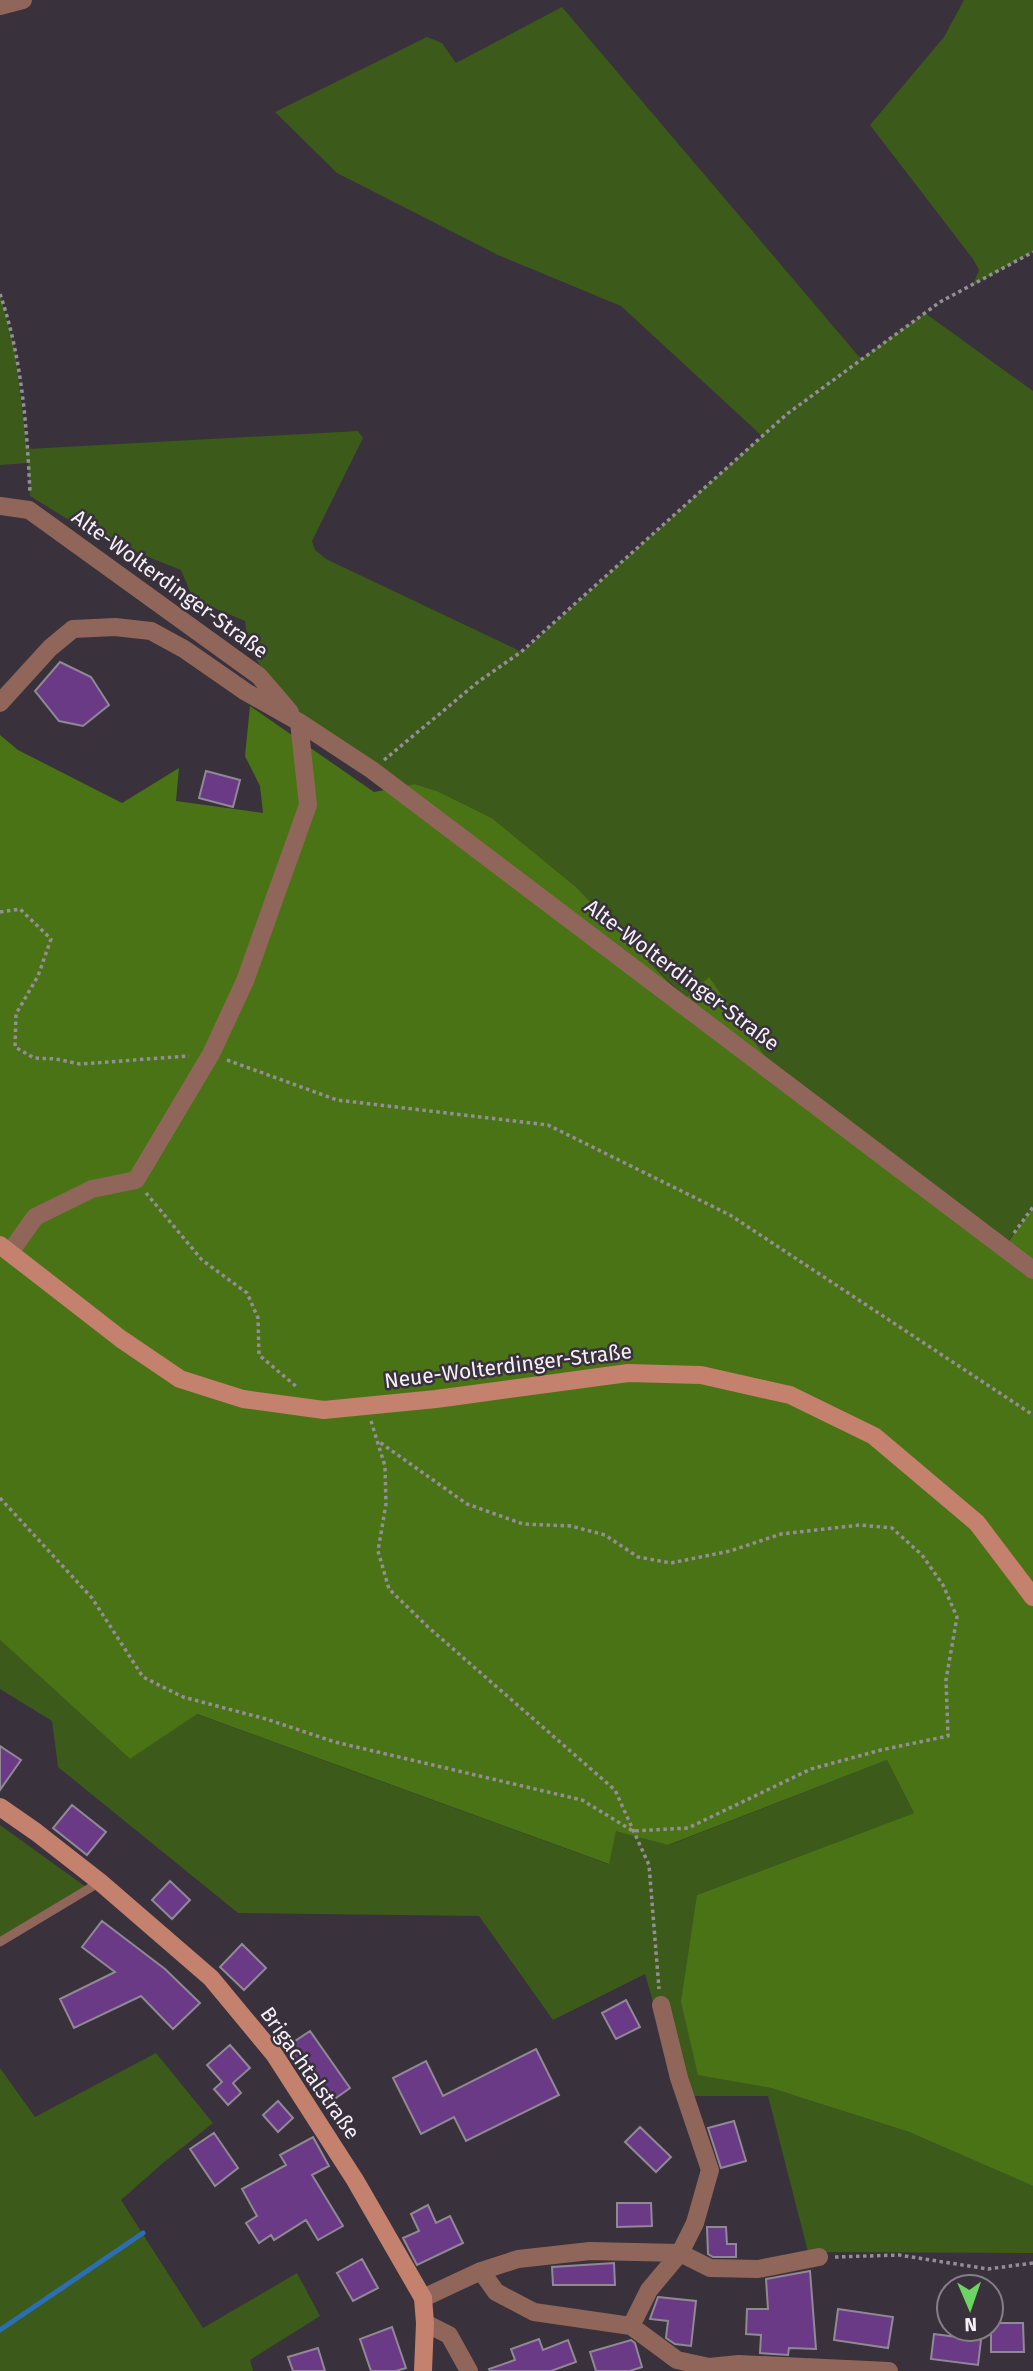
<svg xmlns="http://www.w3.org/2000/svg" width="1033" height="2371" font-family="'Fira Sans',sans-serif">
  <rect width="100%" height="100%" fill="#39313b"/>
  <!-- green -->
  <path fill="#3c5a19" d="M964,0H1033V252L973,285L979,270L973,259L870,125L944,37Z
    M562,7L861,359L925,313L1033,391V1207L1003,1248L779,1076L709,978L686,999L576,887L492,818L437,791L416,784L395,788L299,722L249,649L245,621L193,599L181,570L95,536L30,496L28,463L0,465V294L15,350L27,449L358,431L363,438L312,541L315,550L326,559L522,652L762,436L621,306L498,255L337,173L275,112L427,37L442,43L456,63Z
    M0,1640L130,1759L196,1714L608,1864L615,1830L669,1845L887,1760L914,1813L697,1895L698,2074L771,2088L909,2132L1033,2186V2253L808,2252L768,2096H680L645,1974L553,2020L479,1916L238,1913L58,1767L52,1721L0,1689Z
    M0,1825L86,1887L0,1940Z
    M156,2053L213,2123L163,2163L121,2200L203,2328L297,2273L320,2316L250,2360L253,2371H0V2068L35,2117Z"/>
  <!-- forest -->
  <path fill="#4a7315" d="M250,706L374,792L415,784L437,791L492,818L576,887L685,999L709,977L779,1076L1004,1248L1033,1207V2186L909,2132L771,2088L698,2075L681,2002L697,1895L914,1813L887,1760L668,1845L616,1831L609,1864L197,1714L130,1759L0,1640V735L18,750L122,803L179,768L176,801L263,813L260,786L245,756Z"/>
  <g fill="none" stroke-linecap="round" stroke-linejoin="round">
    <!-- stream -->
    <path stroke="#2b6eb4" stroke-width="5" d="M0,2330L143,2233"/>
  </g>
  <!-- building -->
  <path fill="#6b3a86" stroke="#908995" stroke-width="2" d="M60,662L91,677L109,705L83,726L59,721L35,691Z
    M206,771L240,780L233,807L199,798Z
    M0,1746L21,1760L0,1790Z
    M72,1805L106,1832L87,1855L53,1828Z
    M170,1881L190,1900L172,1919L152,1900Z
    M102,1921L165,1969L200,2003L173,2029L141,1996L74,2028L60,1999L115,1972L82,1947Z
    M242,1944L266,1968L244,1990L220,1967Z
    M626,2000L640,2027L616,2039L602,2013Z
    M310,2031L350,2088L326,2105L286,2047Z
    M230,2045L250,2068L233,2083L241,2093L228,2105L214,2089L222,2082L207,2065Z
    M536,2049L559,2095L466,2141L454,2117L421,2134L393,2078L426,2061L443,2096Z
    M278,2101L293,2118L278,2132L263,2115Z
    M734,2121L746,2161L721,2168L708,2128Z
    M640,2127L671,2157L656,2172L625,2142Z
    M214,2133L238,2168L215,2186L190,2149Z
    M313,2137L329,2166L312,2175L343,2226L318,2240L306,2220L274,2240L271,2235L259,2243L246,2223L257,2216L242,2189L286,2165L280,2155Z
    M617,2203H651L652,2226L617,2227Z
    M428,2205L436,2223L450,2216L463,2243L417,2265L403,2238L419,2231L411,2214Z
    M707,2227H726L727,2244H736V2257H713L708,2254Z
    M362,2259L378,2288L353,2301L337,2273Z
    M614,2263L615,2285H553L552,2267Z
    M810,2271L816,2349L789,2348L788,2355L760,2353L761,2335L746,2334L747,2309H768L766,2279Z
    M658,2297L696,2301L691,2346L675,2344L666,2338L668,2321L650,2319Z
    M838,2309L893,2317L888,2348L834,2340Z
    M991,2323H1023L1024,2352H991Z
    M392,2327L406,2368L396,2371H371L360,2339Z
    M934,2334L981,2340L978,2365L931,2359Z
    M539,2339L543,2350L568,2340L576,2362L551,2371H490L489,2369L515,2360L511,2349Z
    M631,2340L635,2343L642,2367L630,2371H596L590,2352Z
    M318,2348L325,2371H293L288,2357Z"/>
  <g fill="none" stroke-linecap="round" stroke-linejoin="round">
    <!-- path -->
    <path stroke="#948e96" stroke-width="3.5" stroke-dasharray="3.5 3.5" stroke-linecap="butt" d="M0,294C22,357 27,428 30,494
      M384,760L478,682L521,652L787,414L940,302L1033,252
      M0,912L20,909L51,939L38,976L16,1014L15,1047L34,1058L56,1059L80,1064L189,1056
      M227,1060L337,1100L548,1125L730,1215L1033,1415
      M146,1193L202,1260L247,1293L258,1318L259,1355L298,1388
      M1014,1233L1033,1207
      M371,1421L385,1466L386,1504L378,1551L389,1589L428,1627L615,1790L649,1865L659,1989
      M0,1498L92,1598L143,1677L183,1697L266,1719L335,1742L582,1800L633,1831L688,1828L811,1769L881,1750L948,1736L946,1680L957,1617L943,1585L922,1555L892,1528L860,1525L781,1534L730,1551L671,1563L638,1557L605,1535L571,1526L523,1524L467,1504L378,1441
      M835,2257L899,2255L988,2269L1033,2263"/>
    <!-- lane -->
    <path stroke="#90665a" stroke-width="9" d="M0,1942L100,1882"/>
    <!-- street -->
    <path stroke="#90665a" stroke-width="18" d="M0,6L23,0
      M0,506L29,510L259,676L290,712
      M0,703L50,648L73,629L115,627L151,631L184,649L246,692L299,722L372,770L1033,1270
      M11,1251L35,1217L92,1189L136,1180L211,1054L245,981L308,805L299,722
      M481,2271L518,2259L590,2251L680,2253L710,2268L758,2269L819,2257
      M423,2298L481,2271L496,2292L534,2312L631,2326L677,2360L709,2367L739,2364L889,2371
      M425,2323L449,2335L469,2371
      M631,2326L649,2290L680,2253L695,2223L710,2170L679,2078L661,2005"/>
    <!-- secondary -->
    <path stroke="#c3816e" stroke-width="18" d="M0,1245L121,1339L180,1379L243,1399L324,1410L436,1399L628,1373L701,1375L790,1395L874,1436L977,1523L1033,1597
      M0,1807L36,1832L100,1882L211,1978L274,2054L355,2180L423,2298L425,2323L423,2371"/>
  </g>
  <g text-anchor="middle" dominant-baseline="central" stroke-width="5" stroke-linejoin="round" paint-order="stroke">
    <!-- street labels -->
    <g font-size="21" fill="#f6f1f8" stroke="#39313b">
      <text transform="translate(170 584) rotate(36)">Alte-Wolterdinger-Straße</text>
      <text transform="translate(682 975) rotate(37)">Alte-Wolterdinger-Straße</text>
      <text transform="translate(508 1366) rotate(-7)">Neue-Wolterdinger-Straße</text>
      <text transform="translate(310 2073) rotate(55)">Brigachtalstraße</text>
    </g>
  </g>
  <!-- north arrow -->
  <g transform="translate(970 2308) rotate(178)"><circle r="33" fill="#39313b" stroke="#857e87" stroke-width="2"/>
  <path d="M0-5L12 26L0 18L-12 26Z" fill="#6dd361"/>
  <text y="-10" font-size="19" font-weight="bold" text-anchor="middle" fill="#f6f1f8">N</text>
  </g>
</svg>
